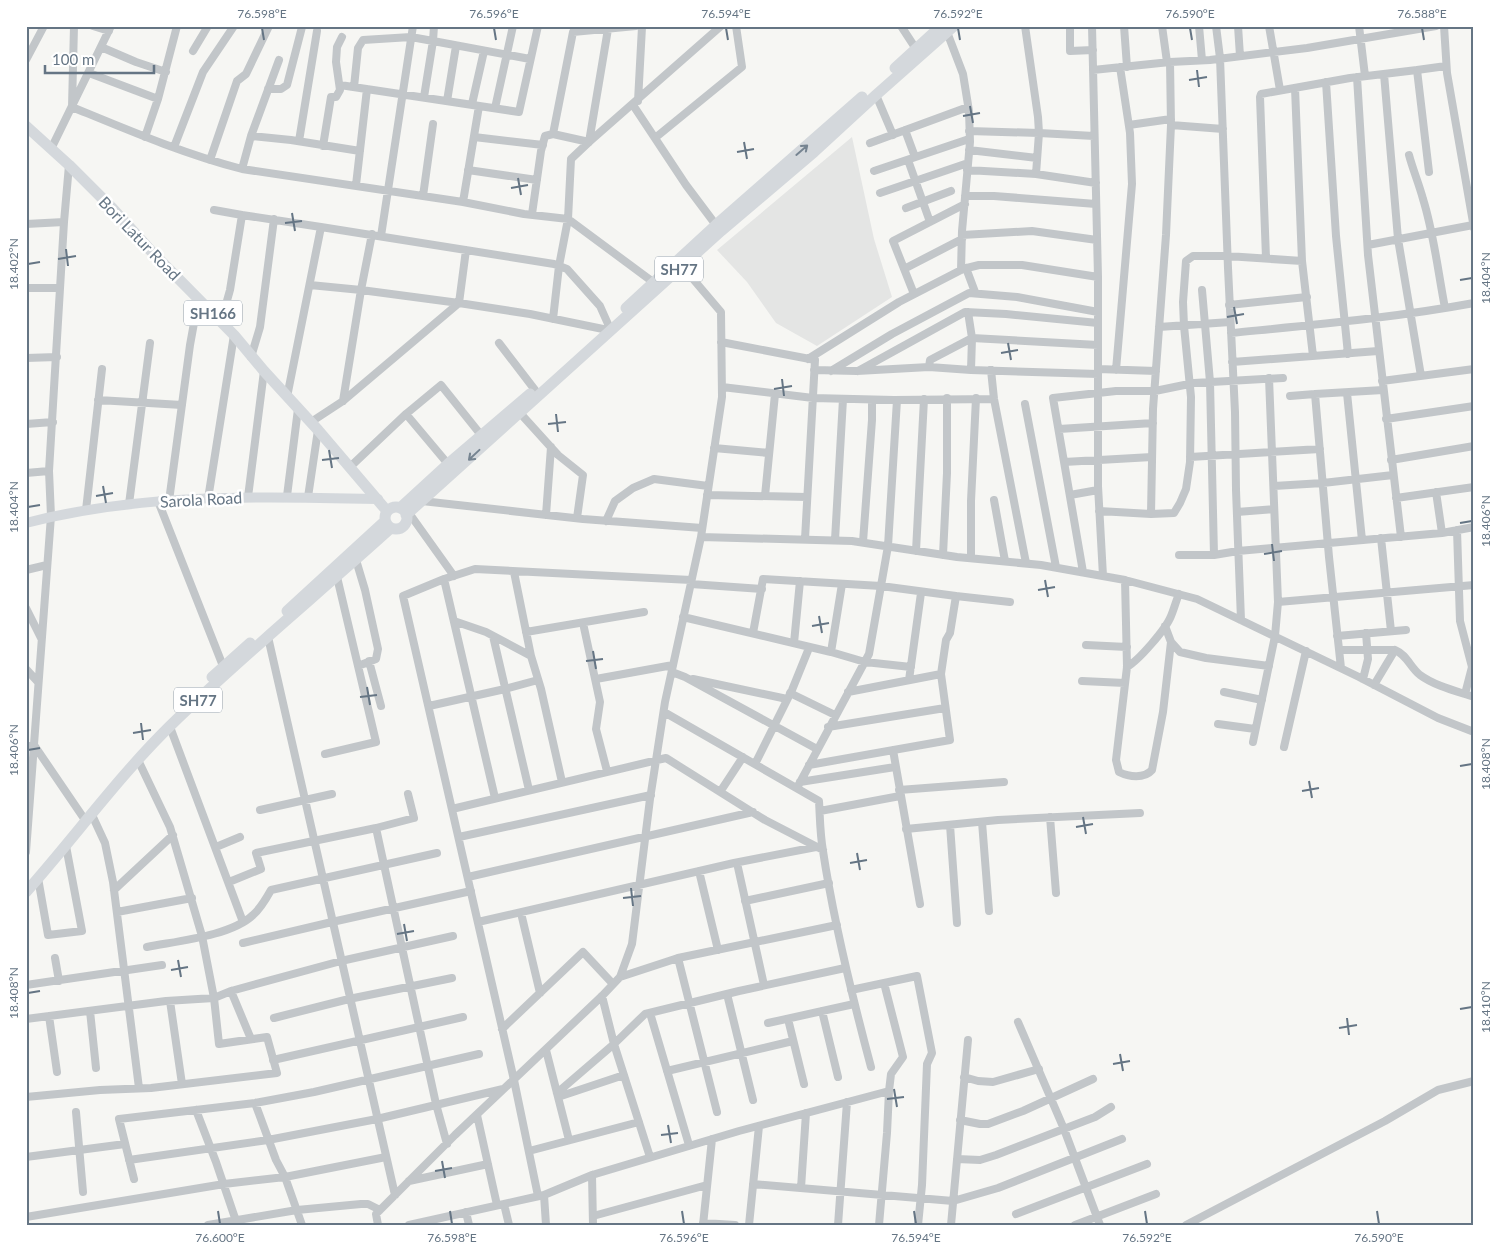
<svg xmlns="http://www.w3.org/2000/svg" width="1500" height="1251" font-family="Lato,sans-serif">
  <rect width="100%" height="100%" fill="#f6f6f3"/>
  <!-- built -->
  <path fill="#e4e5e4" d="M852,137L874,239L892,297L817,346L776,323L747,282L717,250Z"/>
  <g fill="none" stroke-linecap="round" stroke-linejoin="round">
    <!-- street -->
    <path stroke="#c2c6c9" stroke-width="8" d="M74,26L72,107C128,130 184,154 242,169L463,202L524,214L568,219L653,282
      M93,26L109,31
      M901,26L918,52
      M1025,26L1038,117L1039,133L1036,174
      M1070,26V51L1093,50
      M1092,26L1098,277V486L1103,576
      M1124,26L1127,67
      M1162,26L1167,62
      M1199,26L1202,60
      M1216,26L1220,58L1228,268L1235,412L1236,490L1241,620
      M1238,26L1240,56
      M1269,26L1280,90
      M1359,26L1365,76
      M1444,26L1447,73L1474,228
      M947,32L963,74L969,111L970,142L962,231L961,270
      M101,47L136,62L166,72
      M193,51L208,26
      M26,60L44,26
      M1093,70L1170,62L1210,60L1307,48L1436,26
      M1417,70L1446,66
      M89,73L158,99
      M1384,74L1398,239L1421,376
      M1357,77L1368,255L1401,537
      M1326,82L1336,236L1348,354
      M340,85L519,112L538,26
      M354,87L358,48L363,40L411,37L433,41L434,26
      M1295,88L1302,261L1313,356
      M268,89H281L287,85L302,27
      M876,95L893,135
      M424,97L433,41L530,59
      M447,101L456,46
      M638,101L642,27
      M472,104L484,51
      M633,105L686,185L716,225
      M495,108L513,26
      M1129,125L1171,119
      M1171,125L1223,129
      M905,130L915,157
      M969,131L1039,133L1094,136
      M251,136L291,140L360,151
      M145,137L158,99L177,26
      M474,137L543,145
      M655,138L742,67L736,26
      M299,141L317,31
      M589,142L721,26
      M589,142L608,29
      M870,143L968,107
      M323,146L331,97H336L340,90L336,62L337,47L342,37
      M174,147L203,72L234,26
      M51,149L111,26
      M969,150L1037,158
      M1409,155C1413,170 1419,184 1423,199C1434,234 1438,272 1445,308
      M210,160L237,81L246,74L269,26
      M908,160L930,222
      M242,169L251,136L279,60
      M468,170L537,180
      M967,170L1036,174L1096,183
      M874,171L969,139
      M356,185L367,89
      M880,193L968,163
      M423,196L433,124
      M965,196H994L1096,204
      M463,202L479,106
      M906,208L951,191
      M214,210L242,215
      M532,214L541,151L545,136L553,134
      M26,224L64,222
      M962,235L1032,231L1097,240
      M381,236L413,26
      M1368,245L1473,225
      M1266,258L1260,97L1261,94L1350,78L1417,70L1429,172
      M966,268L975,292
      M904,269L962,239
      M310,285L361,290L372,234
      M26,288H60
      M1202,290L1210,382L1214,555
      M914,294L893,241L965,204
      M1229,305L1307,297
      M968,312L972,338L971,370
      M553,319L559,266L568,219L571,159L589,142L553,134L573,32L636,26
      M221,322L230,290L242,215L321,227
      M1159,327L1230,322
      M1231,333C1312,325 1393,318 1474,303
      M721,342L815,360L805,539
      M499,343L535,390
      M251,357L260,327L274,219
      M26,358L57,357
      M808,359L899,302L963,269L979,265H1022L1098,277
      M1232,362L1378,351
      M929,367L930,360L972,338L1098,345
      M1098,369L1156,371
      M814,370L857,371L929,367L971,370L1098,374
      M991,370L994,399L1026,563
      M1116,370L1132,184L1130,133L1120,67
      M831,371L892,334L969,293L1017,297L1098,312
      M858,371L965,312L1006,314L1098,323
      M1269,378L1278,602L1474,585
      M1382,381L1474,369
      M722,387L813,398L894,400L994,399
      M1347,393L1362,540
      M1290,396L1315,394
      M287,397L321,227L554,264L567,269L600,306L608,324
      M98,400L182,405
      M343,401L361,290L459,303L466,250
      M1025,404L1056,567
      M520,413L558,455L583,475L577,518
      M406,414L441,385L481,435
      M1386,419L1474,406
      M311,422L343,401L459,303L530,314L603,329
      M26,424L53,422
      M1059,429L1153,423
      M714,448L769,453
      M1190,457L1320,449
      M1391,460L1474,446
      M1064,462L1152,457
      M350,467L406,414L448,464
      M26,473L49,471
      M1274,486L1323,483L1393,475
      M1436,492L1442,533
      M707,495L807,497
      M1070,495L1098,490
      M287,496L298,409
      M765,496L775,394
      M248,497L264,371
      M308,497L318,430
      M1396,498L1474,487
      M208,499L234,335
      M994,500L1005,561
      M158,501L223,666
      M169,501L190,345L194,323L201,301
      M422,501L583,519L702,528
      M129,504L150,343
      M86,510L102,369
      M1099,511L1151,514L1153,409L1166,235L1171,125L1170,62
      M1237,512L1274,509
      M409,513L454,576
      M1151,514L1174,513L1180,503L1186,489L1190,462L1191,397L1184,326L1183,302L1186,261L1193,256H1227L1302,261
      M546,515L551,447
      M606,521L615,501L633,488L654,479L708,486
      M1457,530L1460,621L1472,667L1465,694
      M701,537L852,541L957,557L1041,565L1125,580L1197,599L1359,677L1438,718L1474,732
      M1381,538L1391,631
      M835,540L843,399
      M863,542L872,420V400
      M916,551L924,399
      M943,555L947,473V398
      M1179,555H1214L1238,551L1442,533L1474,527
      M971,558V501L976,398
      M356,560L365,590L378,649L376,659L358,666
      M26,570L47,565
      M514,572L531,656
      M1083,572L1053,398L1116,391H1155L1194,383L1283,378
      M444,579L475,569L691,580
      M1125,580L1127,667L1116,760L1119,772C1129,777 1144,779 1152,770L1163,712L1171,642
      M691,584L762,589
      M956,596L1010,602
      M26,608L41,638
      M683,617L831,652L865,662L911,667
      M454,621L486,632L531,656L541,689L562,782
      M583,623L600,702L596,729L607,771
      M1165,626L1171,642L1180,652L1206,658L1269,666
      M526,632L644,612
      M753,633L763,579L881,586L956,596L950,633L946,640L941,674L848,692
      M493,636L529,790
      M1337,636L1406,630
      M268,637L395,1195
      M794,643L800,581
      M1086,645L1127,647
      M1339,650H1395C1407,655 1410,667 1420,675C1435,686 1456,691 1474,697
      M831,652L842,584
      M369,661L381,706
      M1127,667C1139,660 1166,629 1171,616C1174,609 1176,601 1179,594
      M1341,668L1329,557L1315,394L1383,390
      M26,669L38,682
      M672,672L685,677L817,749
      M596,679L673,665
      M693,679L787,699
      M1363,679L1368,659L1366,633
      M909,680L921,593
      M1082,681L1125,683
      M1374,685L1395,650
      M1224,692L1262,700
      M790,693L835,715
      M429,706L505,689L538,680
      M664,712L819,801C820,818 820,834 823,851C834,924 852,996 871,1067
      M1218,724L1255,729
      M170,727L243,922
      M828,727L945,708
      M1253,742L1275,636L1278,602
      M26,747L34,745L83,817
      M1284,747L1306,651
      M893,750L920,904
      M325,754L376,742L337,577
      M138,760L170,827L202,936L214,998L231,991L341,961L453,936
      M755,764L792,690L809,648
      M809,765L950,740L941,674
      M800,782L895,767
      M797,788L869,654L888,546L897,400
      M899,790L1004,782
      M720,792L743,757
      M495,798L444,579L403,596L514,1080L538,1196
      M452,809L666,758L765,820L823,850
      M260,810L332,794
      M820,811L900,796
      M92,815L105,843L113,882L139,1088
      M1050,817L1056,893
      M982,822L989,911
      M950,825L957,923
      M376,828L436,1104L447,1144
      M906,829L998,820L1140,813
      M459,837L651,795
      M216,847L240,837
      M26,852L51,516L49,471L64,222L69,165
      M737,863L764,985
      M699,871L718,950
      M468,877L753,812
      M38,878L48,935L82,931L66,846
      M229,882L261,869L256,853L376,828L414,818L408,794
      M114,890L173,835
      M745,901L829,883
      M117,912L192,898
      M521,913L540,993
      M478,922L734,863L816,847
      M243,943L332,922L471,891
      M147,947C177,941 231,936 253,915C261,908 266,899 271,890L437,853
      M55,958L59,981
      M678,958L717,1112
      M620,977L678,958L837,925
      M884,983L903,1057L891,1074L889,1091
      M26,985L162,965
      M851,990L917,976L932,1053L927,1064L922,1185L918,1225
      M231,991L251,1039
      M727,994L753,1100
      M602,996L614,1044L650,1157
      M170,1001L182,1084
      M90,1011L96,1068
      M822,1011L838,1077
      M650,1013L689,1145
      M49,1016L57,1072
      M274,1018L349,999L452,978
      M26,1019L166,1001L214,998L219,1044L267,1037L277,1073L151,1088L100,1090L26,1097
      M788,1019L804,1084
      M1018,1022L1064,1129L1100,1225
      M768,1023L854,1004
      M502,1029L583,952L613,984
      M546,1050L569,1140
      M273,1060L463,1017
      M667,1071L793,1041
      M964,1077L978,1081L993,1082L1039,1069
      M557,1093L614,1044L645,1014L739,991L845,968
      M558,1097L624,1075
      M255,1103L276,1160L285,1177L302,1225
      M196,1110L216,1162L236,1221L240,1224
      M76,1112L83,1192
      M477,1115L497,1205
      M960,1120L980,1124H988L1023,1111L1093,1079
      M529,1151L639,1122
      M26,1157L125,1144
      M957,1159L980,1160L996,1155L1095,1117L1111,1107
      M129,1160L268,1140L377,1119L503,1089
      M134,1179L119,1119L255,1103L314,1092L479,1054
      M409,1181L488,1164
      M753,1184L953,1201L998,1188L1122,1139
      M801,1188L806,1113
      M544,1195L546,1225
      M504,1204L509,1225
      M466,1212L469,1225
      M1016,1214L1147,1164
      M593,1216L707,1185
      M26,1217L224,1184L285,1177L386,1157
      M703,1223L735,1225
      M208,1225L297,1210L361,1204H368L380,1210
      M378,1225L376,1214L455,1135L602,996L620,977L632,944L650,799L665,702L701,537L722,397L721,312L682,266
      M409,1225L544,1195L592,1175
      M593,1225L592,1175L739,1131L889,1091L887,1133L879,1225
      M703,1225L712,1139
      M749,1225L759,1126
      M838,1225L847,1102
      M951,1225L968,1040
      M1075,1225L1156,1194
      M1186,1225L1385,1121L1438,1090L1474,1081"/>
    <!-- secondary -->
    <path stroke="#d4d8dc" stroke-width="10" d="M26,523C141,493 261,496 378,499"/>
    <!-- primary -->
    <path stroke="#d4d8dc" stroke-width="11" d="M895,68L941,26
      M26,126L69,165L113,209L151,251L234,335L264,371L318,430L387,511
      M626,308L716,225L862,97
      M385 518a11 11 0 1 1 22 0a11 11 0 1 1-22 0Z
      M400,508L448,464L530,394
      M406,515L721,231L814,152L876,95L954,26
      M287,611L385,521
      M212,677L250,643
      M26,892C74,838 119,776 170,726C241,657 318,594 391,528"/>
  </g>
  <!-- one-way arrows -->
  <defs><path id="oneway-shaft" d="M-6 0H5M1.5-3L5.5 0L1.5 3" fill="none" stroke-width="1.6" stroke-linecap="round" stroke-linejoin="round" transform="scale(1.25)"/></defs>
  <g stroke="#768491">
    <use href="#oneway-shaft" transform="translate(802 150) rotate(-41)"/>
    <use href="#oneway-shaft" transform="translate(474 455) rotate(137)"/>
  </g>
  <!-- ticks -->
  <path fill="none" stroke="#657584" stroke-width="2" d="M262,28L264,40M494,28L496,40M726,28L728,40M958,28L960,40M1190,28L1192,40M1422,28L1424,40M1197,70L1199,87M1189,80L1207,77M970,106L973,123M963,116L980,113M744,142L747,159M737,152L754,149M518,178L521,195M511,188L528,185M292,213L295,231M285,223L302,221M66,249L68,266M58,259L76,256M28,264L40,262M1460,280L1472,278M1234,307L1237,324M1227,317L1244,314M1008,343L1011,360M1001,353L1018,350M782,379L784,396M774,389L792,386M556,414L558,432M548,424L566,422M329,450L332,468M322,460L339,458M103,486L106,503M96,496L113,493M28,507L40,505M1460,523L1472,521M1272,544L1274,561M1264,554L1282,551M1045,580L1048,597M1038,590L1055,587M819,616L822,633M812,626L829,623M593,651L596,669M586,661L603,659M367,687L370,705M360,697L377,695M141,723L143,740M133,733L151,730M28,750L40,748M1460,766L1472,764M1309,781L1312,798M1302,791L1319,788M1083,817L1086,834M1076,827L1093,824M857,853L860,870M850,863L867,860M631,888L633,906M623,898L641,896M404,924L407,941M397,934L414,931M178,960L181,977M171,970L188,967M28,993L40,991M1460,1009L1472,1007M1347,1018L1349,1035M1339,1028L1357,1025M1120,1054L1123,1071M1113,1064L1130,1061M894,1089L897,1107M887,1099L904,1097M668,1125L671,1143M661,1135L678,1133M442,1161L445,1178M435,1171L452,1168M218,1211L220,1224M450,1211L452,1224M682,1211L684,1224M914,1211L916,1224M1145,1211L1147,1224M1377,1211L1379,1224"/>
  <g text-anchor="middle" dominant-baseline="central" stroke-width="5" stroke-linejoin="round" paint-order="stroke">
    <!-- shield labels -->
    <g fill="#fff" stroke="#939ea9" stroke-width="1">
      <rect x="655" y="256.5" width="48" height="25" rx="4"/>
      <rect x="184" y="300.5" width="58" height="25" rx="4"/>
      <rect x="174" y="687.5" width="48" height="25" rx="4"/>
    </g>
    <g font-size="15" font-weight="bold" fill="#657584">
      <text x="679" y="269">SH77</text>
      <text x="213" y="313">SH166</text>
      <text x="198" y="700">SH77</text>
    </g>
    <!-- street labels -->
    <g font-size="16" fill="#657584" stroke="#fff">
      <text transform="translate(140 238) rotate(46)">Bori Latur Road</text>
      <text transform="translate(201 499) rotate(-3)">Sarola Road</text>
    </g>
  </g>
  <!-- border -->
  <rect width="1500" height="1251" fill="none" stroke="#ffffff" stroke-width="55"/>
  <!-- scale -->
  <path d="M45 65v8h109v-8" fill="none" stroke="#657584" stroke-width="2.5"/>
  <text x="52" y="65" font-size="15" fill="#657584" stroke="#ffffff" stroke-width="4" paint-order="stroke">100 m</text>
  <rect x="28" y="28" width="1444" height="1196" fill="none" stroke="#657584" stroke-width="2"/>
  <g font-size="12" text-anchor="middle" fill="#657584">
    <text x="262" y="18">76.598°E</text>
    <text x="494" y="18">76.596°E</text>
    <text x="726" y="18">76.594°E</text>
    <text x="958" y="18">76.592°E</text>
    <text x="1190" y="18">76.590°E</text>
    <text x="1422" y="18">76.588°E</text>
    <text transform="translate(14 264) rotate(-90)" y="4">18.402°N</text>
    <text transform="translate(1486 278) rotate(-90)" y="4">18.404°N</text>
    <text transform="translate(14 507) rotate(-90)" y="4">18.404°N</text>
    <text transform="translate(1486 521) rotate(-90)" y="4">18.406°N</text>
    <text transform="translate(14 750) rotate(-90)" y="4">18.406°N</text>
    <text transform="translate(1486 764) rotate(-90)" y="4">18.408°N</text>
    <text transform="translate(14 993) rotate(-90)" y="4">18.408°N</text>
    <text transform="translate(1486 1007) rotate(-90)" y="4">18.410°N</text>
    <text x="220" y="1242">76.600°E</text>
    <text x="452" y="1242">76.598°E</text>
    <text x="684" y="1242">76.596°E</text>
    <text x="916" y="1242">76.594°E</text>
    <text x="1147" y="1242">76.592°E</text>
    <text x="1379" y="1242">76.590°E</text>
  </g>
</svg>
